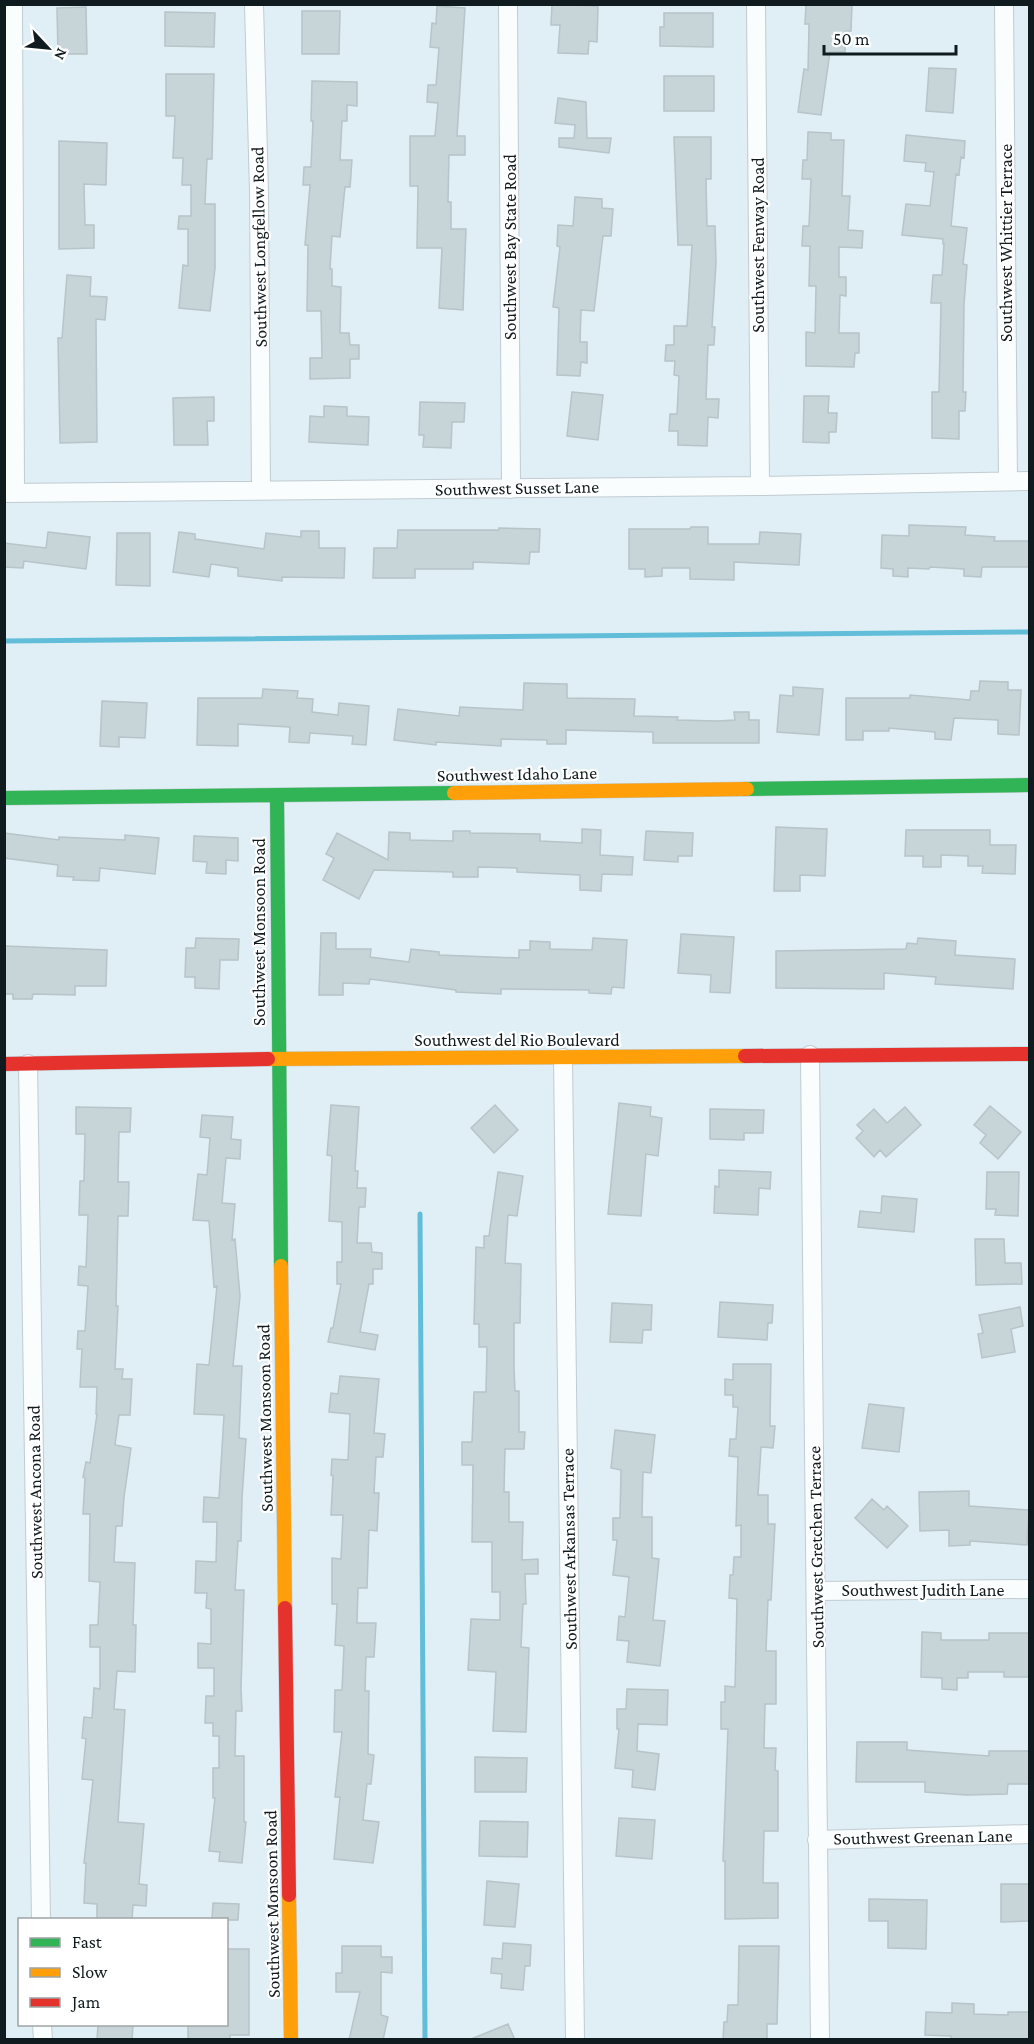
<svg xmlns="http://www.w3.org/2000/svg" width="1034" height="2044" font-family="'Crimson Pro',serif">
  <rect width="100%" height="100%" fill="#dfeff5"/>
  <g fill="none" stroke-linecap="round" stroke-linejoin="round">
    <!-- stream -->
    <path stroke="#62bdd8" stroke-width="5" d="M4,641L1030,632
      M420,1214L425,2040"/>
  </g>
  <!-- building -->
  <path fill="#c7d4d8" stroke="#b7c4c8" stroke-width="1.5" d="M552,4L598,6L597,42L589,41L588,54L558,53L560,25H551Z
    M806,4H852L851,31H846L845,52H830L821,115L798,112L804,69L808,70L809,24H805Z
    M437,6L465,8L457,136H465V155H449L448,202H451V229H466L463,310L439,308L442,248H417L418,186H410V136H435L438,103L427,102L428,85H436L439,48L430,47L432,23L436,24Z
    M86,7L87,54H58L57,8Z
    M302,11H340L339,54H302Z
    M165,12L215,13L214,47L165,46Z
    M664,13H713V47L660,46V27H664Z
    M929,68L956,69L953,113L926,111Z
    M166,74H214L212,159H207L205,204H215V268L210,311L179,308L183,265L188,266V229H178L179,216H191V185H182L183,158H173L175,116H166Z
    M664,76H714V111H664Z
    M312,81L357,82V106L347,105V121H342L340,160H352L350,187H345L340,237L332,236L330,269H332V286L341,287L340,333H349L350,345H359V359H350V378L310,379V358H322L321,311H307L308,245H305L310,185H303L304,167H311L313,121H311Z
    M558,98L586,102L587,138H611L609,153L559,147V138H574L575,125L555,123Z
    M808,132L831,133V140H844L842,196H850L848,230L863,231L862,248L839,247V277H846V296L840,295L839,333H859V353H855L854,367L806,366V332L815,333L816,286H809L810,246H802L803,226H809L811,179H802L803,160H807Z
    M906,135L965,141L964,158L961,157L959,175L956,174L951,226L967,228L963,264L967,265L964,304L963,392H966L965,411H959V439L932,438V392H939L941,303H931L933,275H942L944,244H943V239L902,235L906,204L930,206L934,172L925,171L926,163L904,161Z
    M674,137H711V179H706L707,226H715L716,263L712,327H715L714,345H708L706,399H719L718,418L708,417L707,446L678,445V431H669L670,414H677L679,376L674,375L675,361H665L666,345H674V326H687L692,245H678Z
    M59,141L107,143L106,185L84,184L85,225H94V248L59,249Z
    M575,197L602,199V208L613,209L611,236H603L594,311L581,310L580,342H587V363L581,362L580,376L557,375L559,308L553,307L560,247L557,246L558,225L573,226Z
    M67,275L91,277L90,296L107,297L105,320L96,319L97,442L60,443L58,338H62Z
    M572,392L603,395L598,440L567,436Z
    M804,396H829L828,413H837L836,432H829V443L803,442Z
    M214,397V421H207L208,445H174L173,398Z
    M420,402L465,403L464,422H452L451,448L423,447L424,435H419Z
    M324,406L347,407V416L369,417L368,445L309,442L310,416L324,417Z
    M909,525L966,527L965,535L995,537L994,541H1029V567H982L981,577L964,576V569L930,567L929,569L908,568V577L893,576V569L881,568L882,535L909,536Z
    M691,527H708V544H759L760,532L801,534L799,565L734,562V580L690,579V568H662V576L645,577V569H629V529H690Z
    M499,528L540,529L539,552H530L529,564L473,562V569H415V578H373L374,548H397L398,530H499Z
    M301,531H319V548H345L344,578L282,577V581L238,576V568L211,564L209,577L173,572L179,532L195,534V539L264,549L266,533L301,537Z
    M48,532L90,537L86,569L24,561L23,568L4,567V543L46,548Z
    M117,533H150V586L116,585Z
    M980,681L1008,682V690H1021L1019,735L998,734V720L954,718L951,740L935,739V732L889,728V731H863V740H846V698H910V695L970,700L971,691H979Z
    M524,683L567,684V698L635,699L634,716L678,717L677,720L718,721L735,720L734,712H749V720H759V743H653V732L566,730V744H547V740L501,739V746L436,742V745L394,740L398,709L459,716L460,707L523,710Z
    M793,687L823,689L819,735L777,732L780,695L793,696Z
    M263,689L298,691L297,698L313,699L312,712L338,715L339,703L369,706L366,745L352,744L353,736L310,733L309,743L289,742L290,727L238,724V746L197,745L198,698H262Z
    M102,701L147,703L145,738L119,737V747L100,746Z
    M776,827L827,829L825,876L800,875V891H774Z
    M582,829L601,830L600,855L633,857L632,875L602,874L601,891L580,890V875L517,872V868L478,867V877H453V872L374,870L359,899L323,880L334,858L326,854L337,833L388,860L389,832L410,833V840L453,841V831H470V833L540,834V841L582,843Z
    M906,830H990V845H1016L1015,874L982,873L983,866H968V856L941,855V867H923V856H905Z
    M646,831L693,833L692,856H678V862L644,860Z
    M4,833L59,840V837L125,840V835L159,838L155,874L100,868L99,881L73,880L74,877L57,876L58,865L4,858Z
    M194,836L238,838V861L226,860V874L206,873L207,862L193,861Z
    M321,933H336V949H371L370,957L409,962L411,949L439,952V955L519,958V950H530V941L550,942V949L592,950L593,938L627,940L624,988L612,987L611,994L589,993V990L501,989V994L456,992V990L370,979L369,984L343,983V995H319Z
    M681,934L734,937L730,993L710,992L711,975L678,973Z
    M196,938L239,939L238,960H220L219,989L195,988V977H185L186,948H195Z
    M918,938L956,941L955,955L1015,959L1013,989L935,984L936,977L884,973V989L776,988V951L906,949L907,943L917,944Z
    M4,946L107,950L106,986H75V995L33,994L32,999H13V994H4Z
    M619,1103L651,1107L650,1116L662,1118L658,1156L646,1154L641,1216L608,1214Z
    M331,1105L359,1107L355,1171H358L357,1188H366L365,1207H359L357,1243H371L372,1252L382,1253V1269H373V1284H369L360,1332L378,1335L375,1350L328,1342L331,1328H333L341,1284H337V1262H342V1222L329,1221L332,1156L327,1155Z
    M495,1105L518,1130L494,1153L471,1128Z
    M990,1106L1021,1132L998,1159L980,1143L986,1135L974,1125Z
    M76,1107L131,1108L130,1132H119L118,1182H129L128,1216H118L116,1306H118L115,1369H123L122,1379H132L130,1415H119L115,1445L131,1448L124,1497L122,1526H116L114,1562L135,1563L133,1625H136L135,1672L117,1671L114,1709L125,1710L118,1822L144,1824L139,1884L147,1885L146,1906L133,1905L132,1920H97V1904L84,1903L86,1863H84L93,1780L82,1779L86,1739L82,1738L84,1717L92,1718L94,1688L100,1689V1647H90V1625H98L100,1582L89,1581L90,1514H83L85,1478L83,1477L86,1462L90,1463L97,1414H96L97,1387H80L82,1349H77L78,1331H85L88,1286L78,1285L79,1266L86,1267L88,1215H79L80,1181H84L85,1134H76Z
    M905,1107L921,1125L886,1157L880,1150L874,1157L856,1138L863,1131L857,1125L874,1109L887,1123Z
    M710,1109L764,1110L763,1133H744V1140L710,1139Z
    M202,1115L233,1117L231,1139L241,1140L240,1159L226,1158L222,1203L235,1204L232,1240L235,1239L240,1296L233,1366H242L239,1438L246,1439L242,1498L241,1541H238L235,1590H244L241,1688L242,1711H236L235,1756H244V1822H246L242,1863L219,1861L220,1852L209,1851L215,1798H213V1768H219V1736H213V1723H205L206,1696H214V1668H198V1643L211,1644V1609L206,1608L207,1593H195L196,1561L216,1562L217,1522H203L204,1497L219,1498L224,1415L194,1414L197,1364L209,1365L217,1286L214,1287L209,1221L193,1220L198,1174L207,1175L210,1138L200,1137Z
    M719,1170L771,1172L770,1189L759,1188L758,1215L714,1213L715,1186L719,1187Z
    M498,1172L523,1176L517,1216L508,1215L505,1263L521,1264L520,1323H514V1367L515,1391H519V1432H525L524,1449H505L504,1492H509V1522H523L522,1560L538,1559V1574H525L526,1604H523L521,1647L529,1648L526,1732L493,1731L496,1672L468,1670L471,1619L500,1620V1592H492V1542H472L473,1465H462V1442H472L474,1392H486L487,1347H479V1324H474L476,1247L484,1248V1236H489Z
    M987,1172H1019L1018,1216L995,1215L996,1209H986Z
    M882,1196L917,1199L914,1232L858,1227L860,1211L881,1213Z
    M975,1239H1004L1005,1263H1021L1022,1284L976,1285Z
    M720,1302L773,1305L772,1323H768L767,1340L718,1337Z
    M612,1303L652,1305L651,1330H643L642,1343L610,1342Z
    M1020,1307L1023,1326L1011,1329L1015,1352L982,1358L978,1334L983,1333L979,1315Z
    M733,1364H771L770,1426H775L773,1448L761,1447L758,1495H768V1524H775L771,1600H768L766,1651H776V1704H765L764,1748H776L775,1770L778,1771V1831H764L763,1883H778V1918L725,1919V1861H723L728,1729H721V1702H725V1686L735,1687L737,1599L729,1598L730,1575H733L734,1557H741V1525L736,1526L738,1457L729,1456L730,1439H736L738,1407H733V1395H725V1379L733,1380Z
    M340,1376L379,1379L374,1433L385,1434L383,1457H376L374,1493H379L377,1531L369,1530L367,1588H358L357,1623H376L374,1657H366L365,1691H369L368,1754L374,1755L371,1784H367L363,1820L379,1822L373,1863L334,1859L340,1797H335L342,1732H334L335,1690H342L344,1646L335,1645L337,1604H332V1558L341,1559L343,1515H331L333,1476L331,1475L332,1459L348,1460L350,1414L329,1412L331,1393L338,1394Z
    M869,1404L904,1408L899,1452L862,1448Z
    M615,1430L655,1435L651,1473L643,1472L642,1517H652V1558L659,1559L653,1620L665,1621L660,1666L627,1662L629,1641L617,1640L619,1616L625,1617L629,1577L613,1575L617,1540H613V1518H620L621,1470L611,1468Z
    M969,1491V1506L1029,1510L1027,1545L970,1541V1545L949,1546V1530L920,1531L919,1492Z
    M872,1499L884,1510L887,1506L908,1526L887,1548L855,1518Z
    M922,1632L941,1633V1640H989V1633H1029V1677H1004V1672H968V1678H957V1690L942,1689V1678L921,1677Z
    M627,1689L668,1690L667,1725L638,1724L637,1751L659,1754L655,1790L632,1787L633,1770L615,1768L619,1729H617V1709H626Z
    M857,1742H907V1750L989,1756V1751H1029V1784H1008L1007,1794L966,1795L925,1792V1782H856Z
    M475,1757L527,1758L526,1792H475Z
    M619,1818L655,1820L652,1859L616,1856Z
    M480,1821L528,1822L527,1857L479,1856Z
    M487,1881L519,1884L515,1927L484,1925Z
    M1001,1884H1029V1921L1001,1922Z
    M869,1899L927,1900L926,1949L888,1948V1921H869Z
    M213,1903L239,1904L238,1920H212Z
    M503,1943L531,1945L530,1966H525L523,1990L501,1988L502,1974L491,1973L492,1958L502,1959Z
    M342,1946H381V1957H392V1973L381,1972V2015L388,2017L383,2040H349L360,1992H336V1973H342Z
    M739,1946H779L777,2024H767V2040H723L724,2022H727L728,2005H738Z
    M226,1949H249V2035H230V2040H188V2025H226Z
    M952,2003L974,2004V2014L1008,2015V2012H1029V2039L951,2040V2036L925,2035L926,2012L952,2013Z
    M508,2024L515,2040H471V2039Z
    M98,2025H133L132,2040H97Z"/>
  <g fill="none" stroke-linecap="round" stroke-linejoin="round">
    <defs>
      <path id="street" d="M13,4L15,493
        M254,4L259,192L261,490
        M508,4L511,489
        M756,4L760,486
        M1004,4L1008,481
        M4,493L760,486L1030,481
        M810,1055L820,2040
        M563,1058L575,2040
        M28,1064L41,1920
        M816,1591L1030,1589
        M817,1840L1030,1834
        M42,2024L43,2040"/>
      <path id="fast" d="M747,789L1030,785
        M277,796L281,1266
        M4,798L454,793"/>
      <path id="slow" d="M454,793L747,789
        M268,1059L745,1056
        M281,1266L285,1608
        M289,1895L291,2040"/>
      <path id="jam" d="M745,1056L1030,1054
        M4,1064L268,1059
        M285,1608L289,1895"/>
    </defs>
    <!-- street casing -->
    <use href="#street" stroke="#c0ccd1" stroke-width="20"/>
    <!-- fast casing -->
    <use href="#fast" stroke="#c0ccd1" stroke-width="15"/>
    <!-- slow casing -->
    <use href="#slow" stroke="#c0ccd1" stroke-width="15"/>
    <!-- jam casing -->
    <use href="#jam" stroke="#c0ccd1" stroke-width="15"/>
    <!-- street -->
    <use href="#street" stroke="#fafdfe" stroke-width="18"/>
    <!-- fast -->
    <use href="#fast" stroke="#30b455" stroke-width="14"/>
    <!-- slow -->
    <use href="#slow" stroke="#ff9f0a" stroke-width="14"/>
    <!-- jam -->
    <use href="#jam" stroke="#e5322d" stroke-width="14"/>
  </g>
  <g text-anchor="middle" dominant-baseline="central" stroke-width="4.5" stroke-linejoin="round" paint-order="stroke">
    <!-- street labels -->
    <g font-size="18" fill="#101b1f" stroke="#fff">
      <text transform="translate(1006 243) rotate(-90)">Southwest Whittier Terrace</text>
      <text transform="translate(758 245) rotate(-90)">Southwest Fenway Road</text>
      <text transform="translate(259 247) rotate(-91)">Southwest Longfellow Road</text>
      <text transform="translate(510 247) rotate(-90)">Southwest Bay State Road</text>
      <text transform="translate(517 488) rotate(-1)">Southwest Susset Lane</text>
      <text transform="translate(517 774) rotate(-1)">Southwest Idaho Lane</text>
      <text transform="translate(259 932) rotate(-90)">Southwest Monsoon Road</text>
      <text x="517" y="1040">Southwest del Rio Boulevard</text>
      <text transform="translate(265 1418) rotate(-91)">Southwest Monsoon Road</text>
      <text transform="translate(35 1492) rotate(-91)">Southwest Ancona Road</text>
      <text transform="translate(816 1547) rotate(-91)">Southwest Gretchen Terrace</text>
      <text transform="translate(569 1549) rotate(-91)">Southwest Arkansas Terrace</text>
      <text x="923" y="1590">Southwest Judith Lane</text>
      <text transform="translate(923 1837) rotate(-1)">Southwest Greenan Lane</text>
      <text transform="translate(272 1904) rotate(-91)">Southwest Monsoon Road</text>
    </g>
  </g>
  <!-- border -->
  <rect width="1034" height="2044" fill="none" stroke="#101b1f" stroke-width="12"/>
  <!-- legend -->
  <rect x="18" y="1918" width="210" height="108" fill="#ffffff" stroke="#9fa4a5" stroke-width="1.5"/>
  <rect x="30" y="1938" width="30" height="9" fill="#30b455" stroke="#9fa4a5" stroke-width="1.5"/>
  <text x="72" y="1948" font-size="18" fill="#101b1f">Fast</text>
  <rect x="30" y="1968" width="30" height="9" fill="#ff9f0a" stroke="#9fa4a5" stroke-width="1.5"/>
  <text x="72" y="1978" font-size="18" fill="#101b1f">Slow</text>
  <rect x="30" y="1998" width="30" height="9" fill="#e5322d" stroke="#9fa4a5" stroke-width="1.5"/>
  <text x="72" y="2008" font-size="18" fill="#101b1f">Jam</text>
  <!-- north arrow -->
  <g transform="translate(48 48) rotate(116)" stroke="#ffffff" stroke-width="4.5" paint-order="stroke">
  <path d="M0-4.5L10 22L0 15L-10 22Z" fill="#101b1f"/>
  <text y="-9" font-size="16" font-weight="bold" text-anchor="middle" fill="#101b1f">N</text>
  </g>
  <!-- scale -->
  <path d="M824 45v9h132v-9" fill="none" stroke="#101b1f" stroke-width="3"/>
  <text x="833" y="45" font-size="18" fill="#101b1f" stroke="#ffffff" stroke-width="4.5" paint-order="stroke">50 m</text>
</svg>
